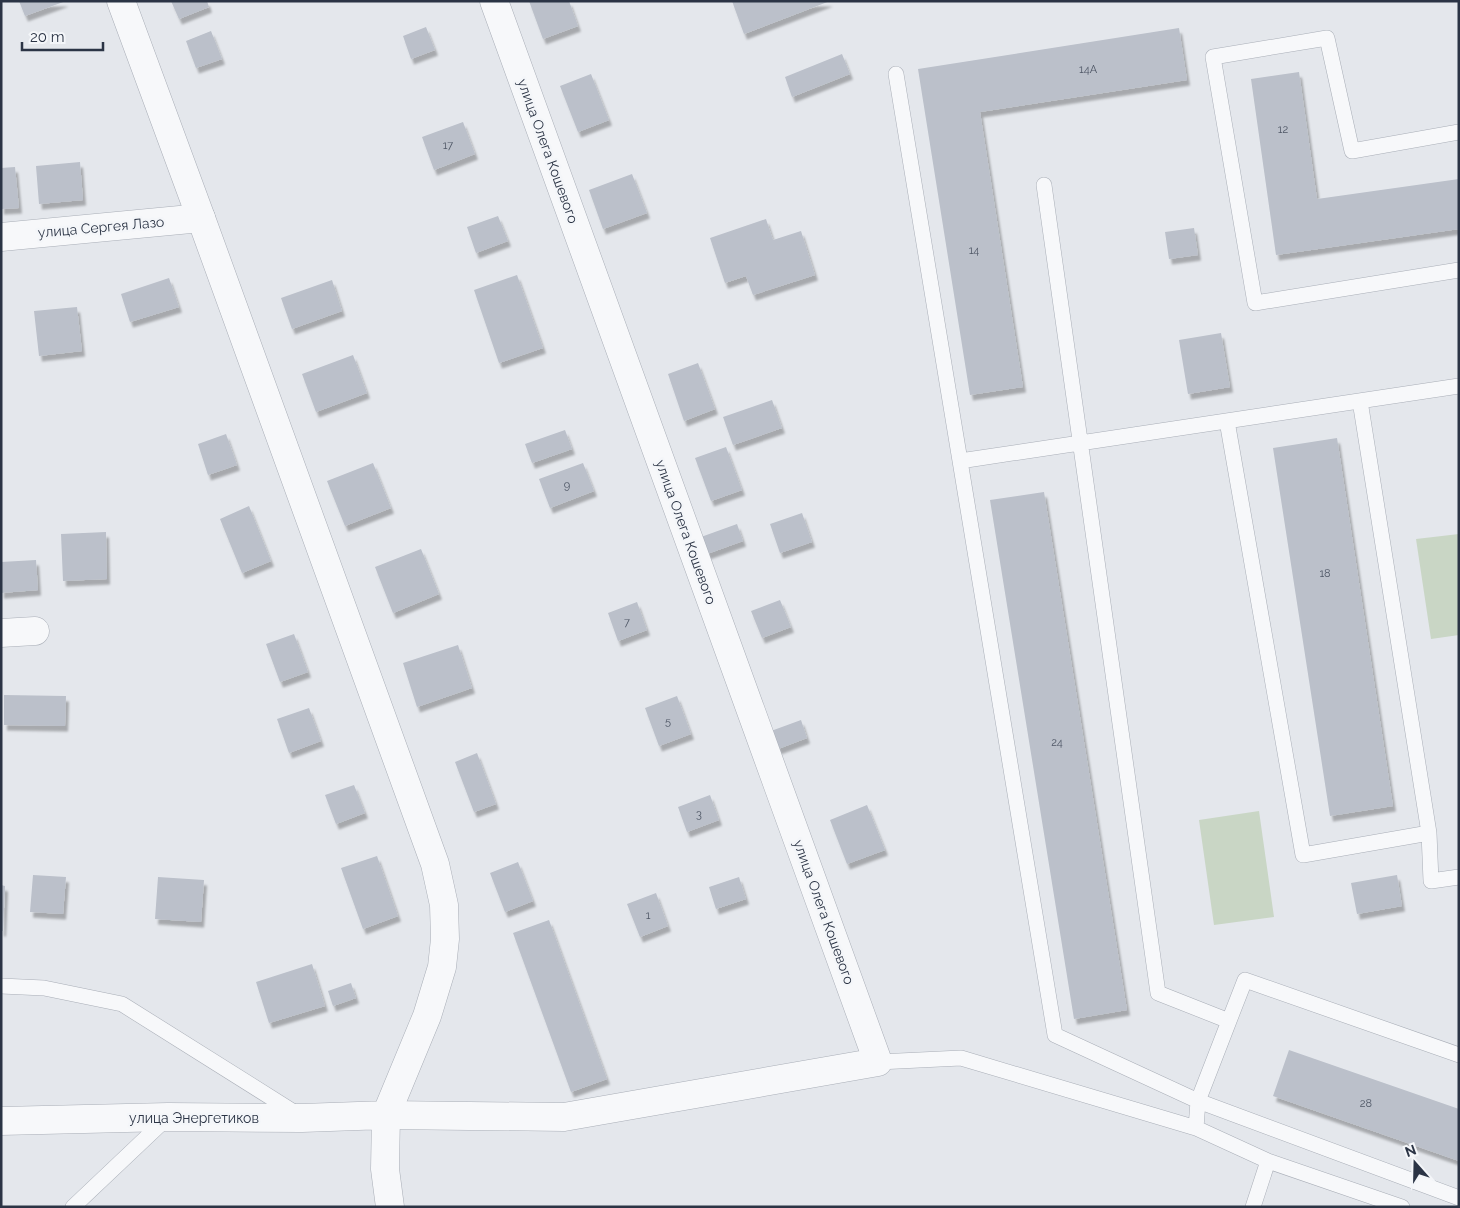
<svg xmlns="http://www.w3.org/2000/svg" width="1460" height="1208" font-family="Raleway,sans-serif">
  <defs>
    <filter id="shadow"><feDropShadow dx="3" dy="5.5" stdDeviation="1" flood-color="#0004"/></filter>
  </defs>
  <rect width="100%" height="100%" fill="#e4e7ec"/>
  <!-- green -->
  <path fill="#c9d6c5" d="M1459,534V635L1431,639L1416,539Z
    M1259,811L1274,917L1214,925L1199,820Z"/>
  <!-- building -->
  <path fill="#bbc0ca" filter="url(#shadow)" d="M19,1H66L25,16Z
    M171,1H207L209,7L179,19Z
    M529,1H569L578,26L543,39Z
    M732,1H830L744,34Z
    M426,27L435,50L411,59L403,36Z
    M1179,28L1187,80L980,112L1023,387L970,395L918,69Z
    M211,31L222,59L196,68L186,41Z
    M842,54L850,74L792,97L785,77Z
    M1299,72L1317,199L1459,179V229L1276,255L1251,79Z
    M591,74L609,120L578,132L560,86Z
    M463,122L475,154L434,170L422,137Z
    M80,162L83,200L39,204L36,166Z
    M15,167L19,208L1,209V168Z
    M632,174L647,213L603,229L589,190Z
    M498,216L508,241L476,253L467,227Z
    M766,219L773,240L801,231L815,275L753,295L746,276L725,283L710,238Z
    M1194,228L1198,255L1169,259L1165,232Z
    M517,275L543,348L499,363L474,290Z
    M169,278L179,307L130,322L121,294Z
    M332,280L342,311L292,329L281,298Z
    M77,307L82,351L39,356L34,311Z
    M1221,333L1230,387L1188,394L1179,340Z
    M353,355L367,393L316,412L302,374Z
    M698,363L715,409L684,421L668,374Z
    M772,400L782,428L733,445L723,417Z
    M565,430L572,449L532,463L525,444Z
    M226,434L237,465L208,475L198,444Z
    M1337,438L1393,806L1330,816L1273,448Z
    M726,447L742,490L711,501L695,458Z
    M373,463L391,508L345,526L327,481Z
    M583,463L594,491L550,508L539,479Z
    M1044,492L1127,1010L1074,1019L990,500Z
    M249,506L271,561L242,573L220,519Z
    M802,513L812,542L780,553L770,524Z
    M737,524L743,541L707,554L701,537Z
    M106,532L107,579L63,581L61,534Z
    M421,549L439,594L393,613L375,567Z
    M36,560L38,590L1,593V562Z
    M780,600L791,627L762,638L751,611Z
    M637,602L647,630L618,641L608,613Z
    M294,634L308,672L280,682L266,644Z
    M458,645L472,688L417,707L403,663Z
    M4,695L66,696L65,726L4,725Z
    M677,696L691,734L659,746L645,708Z
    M309,708L321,741L289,753L277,719Z
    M801,720L807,738L778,749L771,731Z
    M477,753L496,804L474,812L455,762Z
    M354,785L365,813L336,824L325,795Z
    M710,795L719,820L687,832L678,807Z
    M867,805L885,850L847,864L830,820Z
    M377,856L398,916L363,929L341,868Z
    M518,862L533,901L505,912L490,873Z
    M33,875L66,877L63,914L30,912Z
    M1397,875L1402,906L1357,914L1351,883Z
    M158,877L204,880L201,922L155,919Z
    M739,877L746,899L716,909L709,887Z
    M1,885L5,886L3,931H1Z
    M656,893L668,926L640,937L627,904Z
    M549,920L607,1079L571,1092L513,933Z
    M312,964L325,1006L269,1023L256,982Z
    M351,983L356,998L333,1006L328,991Z
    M1289,1050L1459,1109V1161L1273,1096Z"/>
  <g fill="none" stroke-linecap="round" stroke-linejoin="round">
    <defs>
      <path id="service" d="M896,74L1055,1035L1198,1101L1459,1198
        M1459,132L1352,151L1327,38L1213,57L1255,303L1459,270
        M1044,185L1158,993L1229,1021L1198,1101L1196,1128
        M1360,401L1429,833L1431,881L1459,877
        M1227,421L1303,855L1429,833
        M960,461L1459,386
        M1,986L44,988L122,1004L297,1114
        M1229,1021L1245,980L1459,1055
        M878,1062L961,1058L1196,1128L1268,1161L1253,1207
        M1268,1161L1402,1207
        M73,1207L167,1118"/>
      <path id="minor" d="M1,237L201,218
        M1,633L35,631
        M386,1115L564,1117L878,1062L494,1"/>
      <path id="tertiary" d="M121,1L201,218L435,864L444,905L445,939L442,967L427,1016L386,1115L385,1169L390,1207
        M1,1121L168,1117L302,1118L386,1115"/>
    </defs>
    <!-- service casing -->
    <use href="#service" stroke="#a9aeb7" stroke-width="16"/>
    <!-- minor casing -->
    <use href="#minor" stroke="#a9aeb7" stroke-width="29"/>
    <!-- tertiary casing -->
    <use href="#tertiary" stroke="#a9aeb7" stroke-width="29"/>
    <!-- service -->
    <use href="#service" stroke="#f7f8fa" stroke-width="15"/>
    <!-- minor -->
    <use href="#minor" stroke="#f7f8fa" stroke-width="28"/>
    <!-- tertiary -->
    <use href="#tertiary" stroke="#f7f8fa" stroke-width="28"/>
  </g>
  <g text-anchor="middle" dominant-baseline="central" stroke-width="5" stroke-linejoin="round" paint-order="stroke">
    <!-- number labels -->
    <g font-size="11" fill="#4f5766">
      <text x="1088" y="69">14А</text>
      <text x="1283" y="129">12</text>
      <text x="448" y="145">17</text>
      <text x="974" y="250">14</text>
      <text x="567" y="485">9</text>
      <text x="1325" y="573">18</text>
      <text x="627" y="622">7</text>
      <text x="668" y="721">5</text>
      <text x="1057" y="742">24</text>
      <text x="699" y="814">3</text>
      <text x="648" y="915">1</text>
      <text x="1366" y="1103">28</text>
    </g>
    <!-- street labels -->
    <g font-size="14" fill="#2b3445" stroke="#f4f6f9">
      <text transform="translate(548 151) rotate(70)">улица Олега Кошевого</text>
      <text transform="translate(101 227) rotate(-5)">улица Сергея Лазо</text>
      <text transform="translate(686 532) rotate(70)">улица Олега Кошевого</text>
      <text transform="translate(824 912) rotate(70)">улица Олега Кошевого</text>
      <text x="194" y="1118">улица Энергетиков</text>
    </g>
  </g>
  <!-- border -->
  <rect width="1460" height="1208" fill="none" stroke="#2b3445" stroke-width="5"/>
  <!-- north arrow -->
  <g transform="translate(1415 1163) rotate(340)" stroke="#f4f6f9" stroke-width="4" paint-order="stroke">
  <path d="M0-4L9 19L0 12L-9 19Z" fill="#2b3445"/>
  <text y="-8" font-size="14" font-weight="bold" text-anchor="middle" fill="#2b3445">N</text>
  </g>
  <!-- scale -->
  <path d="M22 42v8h81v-8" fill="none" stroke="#2b3445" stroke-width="2.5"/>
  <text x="30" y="42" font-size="15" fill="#2b3445" stroke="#f4f6f9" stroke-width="4" paint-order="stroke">20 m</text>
</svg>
